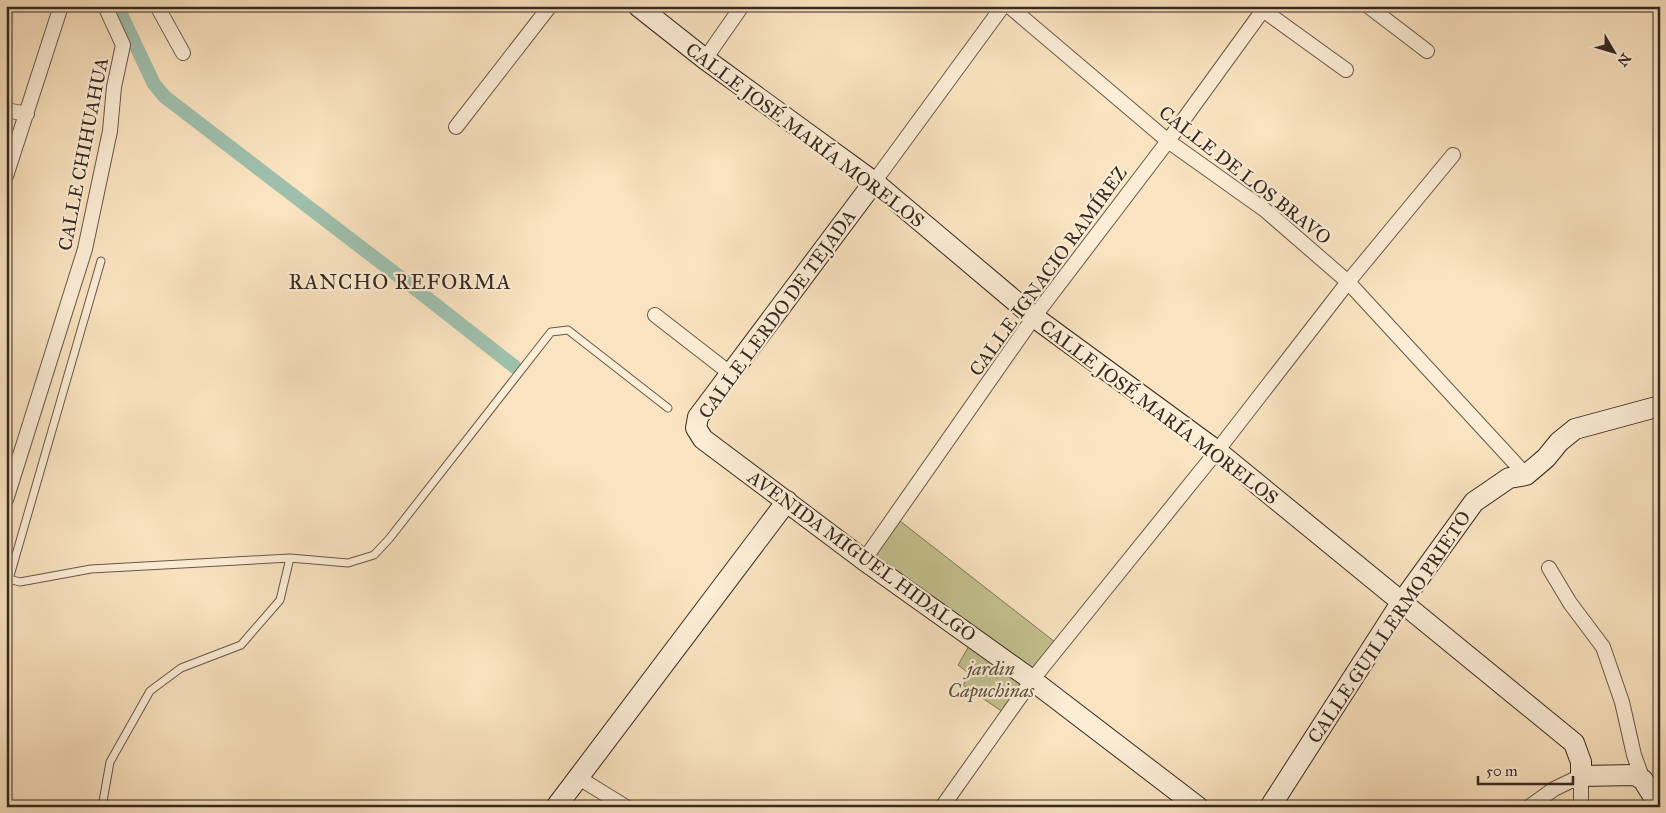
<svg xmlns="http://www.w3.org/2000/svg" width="1666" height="813" font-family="'IM FELL Great Primer',serif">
  <rect width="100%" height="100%" fill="#fae3c0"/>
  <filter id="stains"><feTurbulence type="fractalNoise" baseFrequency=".004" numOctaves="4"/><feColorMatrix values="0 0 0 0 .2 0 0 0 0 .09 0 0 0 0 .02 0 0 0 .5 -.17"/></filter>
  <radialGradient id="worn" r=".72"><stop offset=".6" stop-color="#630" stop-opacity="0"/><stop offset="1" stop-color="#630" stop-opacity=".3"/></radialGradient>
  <!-- green -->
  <path fill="#c3c28f" stroke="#7c7658" d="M900,521L1055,642L1032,674L874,557Z
    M973,639L1027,680L1003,712L963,685L970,674L958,665Z"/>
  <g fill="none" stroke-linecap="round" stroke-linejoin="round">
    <!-- canal -->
    <path stroke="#9fbfad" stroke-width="14" d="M117,6L154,84L165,97L422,294L515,367"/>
    <defs>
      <path id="lane" d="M101,261L9,579L20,582L91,569L290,558L348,563L374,555L389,539L551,332L568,330L668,408
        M102,807L110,762L150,691L181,668L241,645L280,600L290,558"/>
      <path id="street" d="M157,6L183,53
        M1009,6L1168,141L1265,210L1348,282L1526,475
        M1368,6L1427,51
        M1263,10L1346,70
        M705,59L742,6
        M6,110L27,114
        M456,127L550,6
        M6,176L61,6
        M874,182L1003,6
        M655,315L731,374
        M6,500L85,249L110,131L114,87L123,45L105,6
        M864,560L1034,317L1168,141L1266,6
        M1549,568L1570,603L1603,647L1622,702L1634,755L1643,780
        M579,778L626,807
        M942,807L1032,680L1217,451L1348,282L1453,155
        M1529,807L1554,789L1581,776V807"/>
      <path id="secondary" d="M638,6L705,59L874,182L1034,317L1217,451L1574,743L1581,762V776L1635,775L1643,780L1660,807
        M874,182L698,417L696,428L703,439L864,560L1032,680L1198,807
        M556,807L787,501
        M1270,807L1401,603L1474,502L1509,478L1526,475L1546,458L1559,442L1575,429L1660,406"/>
    </defs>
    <!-- lane casing -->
    <use href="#lane" stroke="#665849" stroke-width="9"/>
    <!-- street casing -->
    <use href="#street" stroke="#665849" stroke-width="16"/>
    <!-- secondary casing -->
    <use href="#secondary" stroke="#352921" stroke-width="22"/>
    <!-- lane -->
    <use href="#lane" stroke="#fcedd6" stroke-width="7"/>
    <!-- street -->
    <use href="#street" stroke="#fcedd6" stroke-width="14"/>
    <!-- secondary -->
    <use href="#secondary" stroke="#fcedd6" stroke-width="20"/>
  </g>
  <g text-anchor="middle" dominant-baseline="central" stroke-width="4.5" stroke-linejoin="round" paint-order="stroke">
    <!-- street labels -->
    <g font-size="19" fill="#352921" stroke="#fcedd6">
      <text transform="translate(805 135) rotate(37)">CALLE JOSÉ MARÍA MORELOS</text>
      <text transform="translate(83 154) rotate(-79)">CALLE CHIHUAHUA</text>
      <text transform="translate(1245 175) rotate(38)">CALLE DE LOS BRAVO</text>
      <text transform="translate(1048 271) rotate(-54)">CALLE IGNACIO RAMÍREZ</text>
      <text transform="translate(777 314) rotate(-54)">CALLE LERDO DE TEJADA</text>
      <text transform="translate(1159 412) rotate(37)">CALLE JOSÉ MARÍA MORELOS</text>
      <text transform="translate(862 556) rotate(36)">AVENIDA MIGUEL HIDALGO</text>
      <text transform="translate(1389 627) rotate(-56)">CALLE GUILLERMO PRIETO</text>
    </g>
    <!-- park labels -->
    <g font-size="19" font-style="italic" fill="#584f3c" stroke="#fcedd6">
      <text x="991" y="668">jardin<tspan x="991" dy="22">Capuchinas</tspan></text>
    </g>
    <!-- quarter labels -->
    <g font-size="21" letter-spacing="1" fill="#352921" stroke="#fcedd6">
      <text x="400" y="282">RANCHO REFORMA</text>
    </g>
  </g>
  <!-- margin -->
  <rect width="1666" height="813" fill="none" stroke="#fae3c0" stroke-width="25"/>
  <rect x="8" y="8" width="1651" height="798" fill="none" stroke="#352921" stroke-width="2.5"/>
  <rect x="12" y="12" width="1641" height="788" fill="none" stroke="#352921"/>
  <!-- north arrow -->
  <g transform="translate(1614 52) rotate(128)" stroke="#fcedd6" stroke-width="4" paint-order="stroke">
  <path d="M0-4L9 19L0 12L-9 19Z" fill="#352921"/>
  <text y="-8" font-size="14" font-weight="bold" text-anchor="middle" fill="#352921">N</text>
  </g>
  <!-- scale -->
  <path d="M1478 776v8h95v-8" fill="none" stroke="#352921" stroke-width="2.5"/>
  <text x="1486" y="776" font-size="15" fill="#352921" stroke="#fcedd6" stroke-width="4" paint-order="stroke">50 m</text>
  <rect width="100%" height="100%" filter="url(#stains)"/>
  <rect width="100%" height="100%" fill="url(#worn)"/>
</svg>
